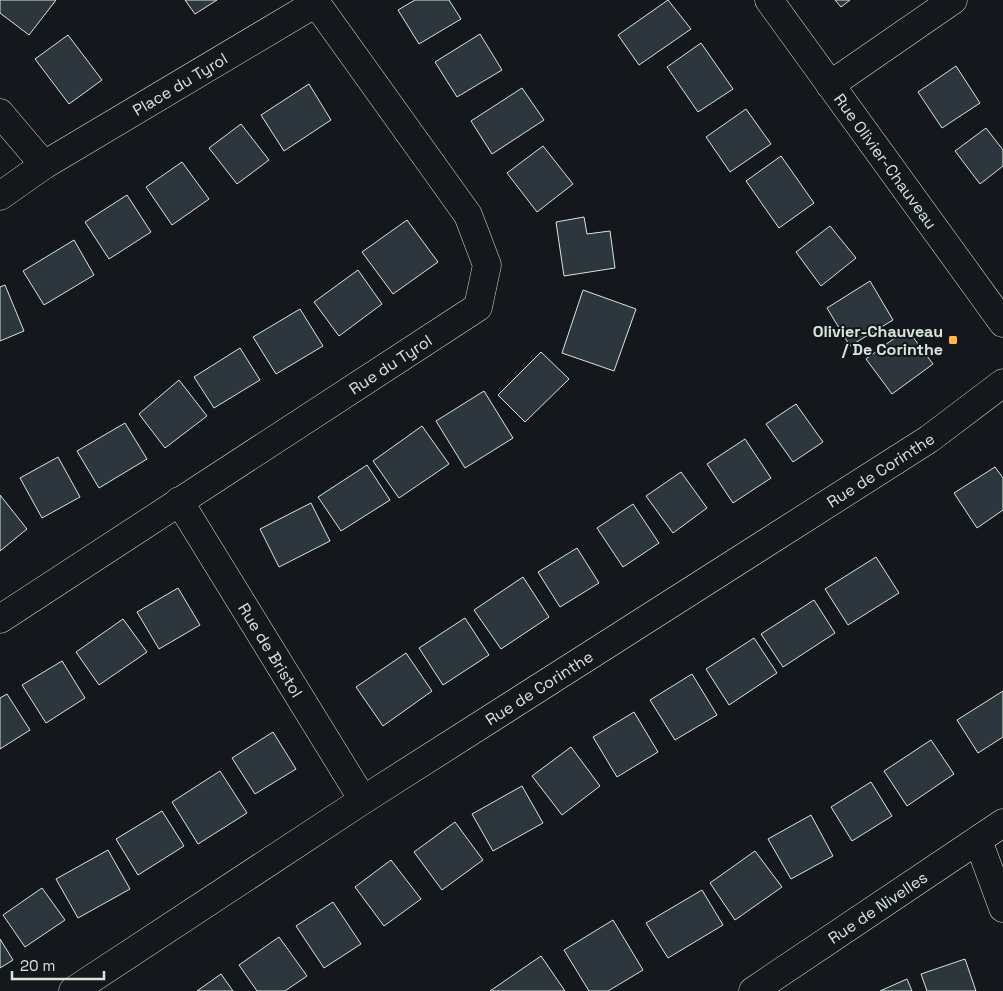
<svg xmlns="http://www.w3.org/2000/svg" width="1003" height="991" font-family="'Space Grotesk',sans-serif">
  <rect width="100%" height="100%" fill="#14181c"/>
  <!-- building -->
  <path fill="#2c363c" stroke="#d8e6dc" d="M0,0H56L29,35L0,13Z
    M185,0H217L195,14Z
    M415,0H449L461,19L419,44L398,10Z
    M668,0L691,29L639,65L618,35Z
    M835,0H850L841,7Z
    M480,34L502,70L457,97L435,62Z
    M68,35L102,80L69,104L35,59Z
    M701,43L733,89L698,112L667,67Z
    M956,66L980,103L942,128L918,92Z
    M309,84L331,120L284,151L261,115Z
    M522,88L544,120L492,154L471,121Z
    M746,109L771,144L730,172L706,137Z
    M241,124L269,160L237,184L209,148Z
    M986,128L1003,150V166L980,184L955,151Z
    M543,146L573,184L537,212L507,173Z
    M781,156L814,203L779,228L746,181Z
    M182,162L209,199L172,225L146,187Z
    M127,195L151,232L109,259L85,222Z
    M584,217L587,234L610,231L615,268L564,276L556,222Z
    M407,220L438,262L393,294L362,252Z
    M830,226L856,258L821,286L796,252Z
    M74,240L94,275L44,305L23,271Z
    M358,270L382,304L339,336L314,302Z
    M870,281L893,320L850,346L827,308Z
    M5,285L24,331L0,341V287Z
    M583,290L636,309L614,371L562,353Z
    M300,309L323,346L276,374L253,337Z
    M907,329L933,364L892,394L866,359Z
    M240,348L260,380L214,408L194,377Z
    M541,352L569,379L525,422L498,395Z
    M179,380L207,416L165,448L139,414Z
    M484,391L513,438L465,468L436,421Z
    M796,404L823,442L793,462L766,424Z
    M125,423L147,459L99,488L77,451Z
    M422,426L449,464L399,498L373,461Z
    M745,439L771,478L733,503L707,464Z
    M58,457L80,497L42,518L20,478Z
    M367,465L390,500L341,531L318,497Z
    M995,467L1003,478V510L977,528L954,493Z
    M681,472L707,508L673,533L646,496Z
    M0,495L27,529L0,551Z
    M311,503L330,541L279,567L260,529Z
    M633,504L659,543L623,567L597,528Z
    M577,548L599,583L560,607L538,572Z
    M876,557L899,593L848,625L825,589Z
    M523,577L549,617L501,649L474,610Z
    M178,588L200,625L159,649L137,612Z
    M814,600L835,633L783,667L761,634Z
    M465,618L489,655L443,685L419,648Z
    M123,619L147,652L99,685L76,652Z
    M754,638L777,673L729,705L706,669Z
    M406,653L432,691L383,726L356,687Z
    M62,661L85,698L46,723L22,685Z
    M692,674L717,715L675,740L650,700Z
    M1003,691V737L978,753L957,720Z
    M7,694L30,730L0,749V698Z
    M634,712L658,752L617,777L593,737Z
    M273,732L296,769L255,794L232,758Z
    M931,740L954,774L907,806L884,771Z
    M571,747L600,786L562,815L532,776Z
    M220,771L247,813L198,844L172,802Z
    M871,782L892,816L852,841L831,807Z
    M522,786L543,823L493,851L472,814Z
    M162,811L184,846L138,875L116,839Z
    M811,815L833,856L791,879L768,839Z
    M455,822L483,860L442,890L414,852Z
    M108,850L130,889L78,918L56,879Z
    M755,851L782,887L735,920L710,883Z
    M391,860L421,899L384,926L355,887Z
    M42,888L65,920L25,947L3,915Z
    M702,890L723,925L668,958L646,923Z
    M333,902L361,944L324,968L296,926Z
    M613,920L643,970L608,991H589L564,950Z
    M279,937L307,976L285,991H257L239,965Z
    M0,939L13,960L0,968Z
    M541,956L565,991H490Z
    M965,959L976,991H927L921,974Z
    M221,974L233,991H197Z
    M907,979L912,991H880Z"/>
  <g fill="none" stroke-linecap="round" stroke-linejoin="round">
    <defs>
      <g id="minor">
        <path id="s1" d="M769,0L1003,323"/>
        <path d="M830,85L953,0"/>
        <path d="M0,113L44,165"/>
        <path id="s2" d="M0,196L44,165L316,3"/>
        <path id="s3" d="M179,501L363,800"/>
        <path id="s4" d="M0,619L478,307L487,265L468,215L314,0"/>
        <path d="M978,840L1003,908"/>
        <path id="s5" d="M73,991L363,800L929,439L1003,383"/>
        <path id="s6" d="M753,991L1003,823"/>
      </g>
    </defs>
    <!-- minor casing -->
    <use href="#minor" stroke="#d8e6dc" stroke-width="29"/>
    <!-- minor -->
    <use href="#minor" stroke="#14181c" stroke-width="28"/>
  </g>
  <!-- markers -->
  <rect fill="#ffb74d" stroke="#14181c" stroke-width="2" x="948" y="335" width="10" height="10" rx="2.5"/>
  <g text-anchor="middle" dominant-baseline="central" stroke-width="4" stroke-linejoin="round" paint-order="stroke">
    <!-- street labels -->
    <g font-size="16" fill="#d8e6dc" stroke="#14181c">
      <text stroke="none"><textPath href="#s2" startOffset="212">Place du Tyrol</textPath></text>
      <text stroke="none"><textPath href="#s1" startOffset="199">Rue Olivier-Chauveau</textPath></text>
      <text stroke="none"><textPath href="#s4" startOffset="466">Rue du Tyrol</textPath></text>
      <text stroke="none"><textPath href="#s5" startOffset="961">Rue de Corinthe</textPath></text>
      <text stroke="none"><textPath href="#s3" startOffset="175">Rue de Bristol</textPath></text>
      <text stroke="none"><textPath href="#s5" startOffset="556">Rue de Corinthe</textPath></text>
      <text stroke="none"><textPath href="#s6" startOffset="150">Rue de Nivelles</textPath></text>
    </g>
    <!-- poi labels -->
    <g font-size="16" font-weight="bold" fill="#d8e6dc" stroke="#14181c" text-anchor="end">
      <text x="943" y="331">Olivier-Chauveau<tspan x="943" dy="18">/ De Corinthe</tspan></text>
    </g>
  </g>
  <!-- scale -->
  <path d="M12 971v8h92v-8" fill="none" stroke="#d8e6dc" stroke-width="2.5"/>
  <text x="20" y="971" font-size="15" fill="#d8e6dc" stroke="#14181c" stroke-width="4" paint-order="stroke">20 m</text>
</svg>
